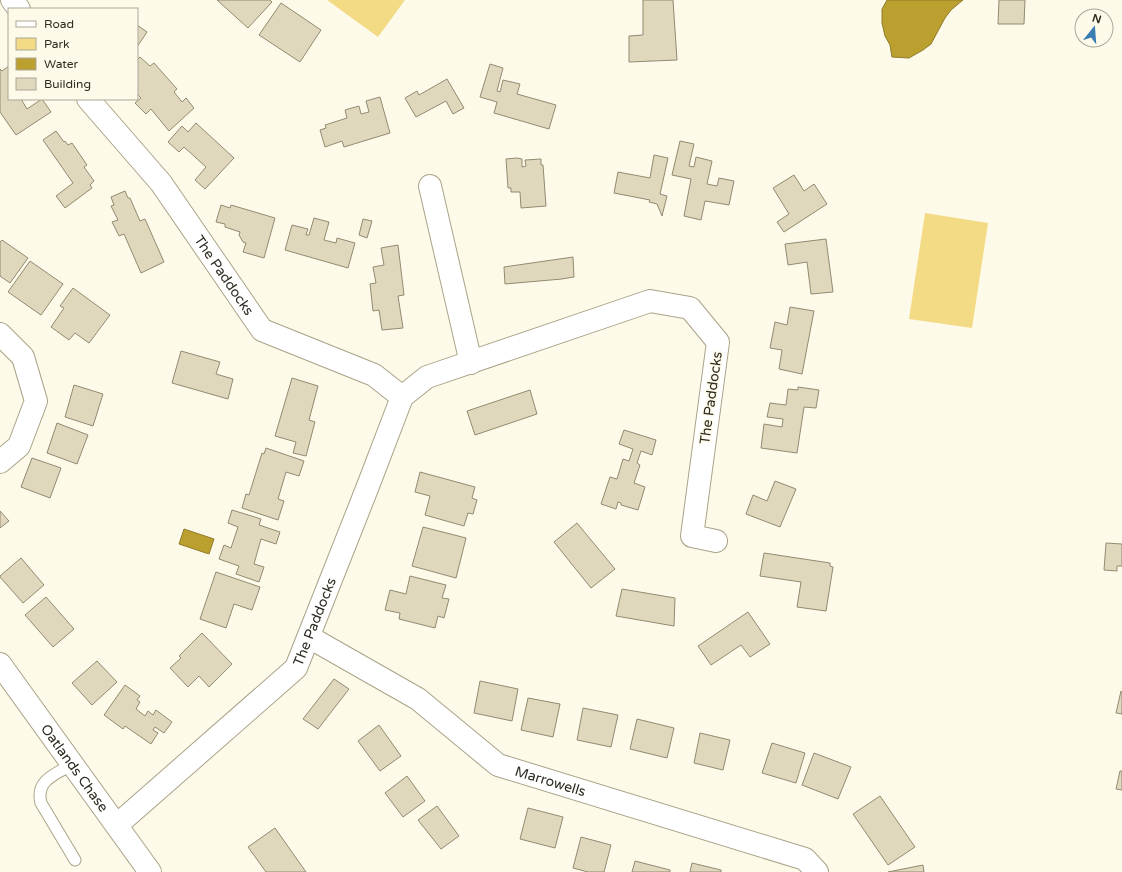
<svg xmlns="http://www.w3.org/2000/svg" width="1122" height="872" font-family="'Varela Round',sans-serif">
  <rect width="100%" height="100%" fill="#fefae9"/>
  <!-- green -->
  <path fill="#f3db86" d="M327,0H405L378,37Z
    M925,213L988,223L972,328L909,319Z"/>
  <!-- water -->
  <path fill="#bb9f2f" stroke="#917c2b" d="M887,0H963L951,10L945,18L931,44L923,50L909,58L892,57L890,45L885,36L882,23V9Z
    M184,529L214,539L209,554L179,544Z"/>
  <!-- building -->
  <path fill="#e0d8bd" stroke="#928a71" d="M217,0H270L272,2L248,28Z
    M643,0H673L677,60L629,62V36L643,35Z
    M999,0H1025L1024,24H998Z
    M281,3L321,30L300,62L259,35Z
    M137,25L147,32L137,47Z
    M140,57L150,66L154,63L177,89L174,92L182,102L186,98L194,108L169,131L151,109L146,114L135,103L141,98L137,94V60Z
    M490,64L503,68L497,91L500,92L503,80L520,84L517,94L556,105L549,129L494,113L497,102L480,97Z
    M9,66V99H21L27,109L42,99L51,112L16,135L0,112V69L2,71Z
    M447,79L464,108L453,114L446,101L416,117L405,98L417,91L419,95Z
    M380,97L390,133L344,147L342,141L325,147L320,130L326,128L325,125L347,118L345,110L359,106L361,114L369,112L366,101Z
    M196,123L234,158L205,189L195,180L206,167L184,147L179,152L168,142L182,126L188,132Z
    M56,131L64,142L65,141L68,145L72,143L87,165L84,167L94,181L90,185L92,188L65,208L56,196L73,183L43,140Z
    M680,141L694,144L689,166L694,167L696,157L712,161L707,184L717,186L719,178L734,181L729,205L705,201L701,220L684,216L691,179L672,175Z
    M654,155L668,158L660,194L667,196L662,216L657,204L649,202L650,200L614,193L618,172L650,178Z
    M517,158L522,159V167L526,166L525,160L541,159V165H543L546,206L521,208L520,192H511V188H508L506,159Z
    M794,175L804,191L814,184L827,204L784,232L777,222L789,214L773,188Z
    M125,191L128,198H130L140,221L145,219L164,262L141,273L124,234L119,236L112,222L118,220L111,206L114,205L111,197Z
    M221,205L230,208L231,205L275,218L264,258L243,252L246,243L243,242L239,235L240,232L225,227V224L216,222Z
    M314,218L329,222L324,240L336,243L337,238L355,243L348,268L285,250L292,225L308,229L306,235H309Z
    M363,219L372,221L367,238L359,235Z
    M826,239L833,292L811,294L807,262L788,265L785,244Z
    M2,240L28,258L10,283L0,276V242Z
    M398,245L404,295L398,296L403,328L382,330L379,310L373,311L370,284L376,283L373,267L384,265L381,248Z
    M573,257L574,277L562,279L505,284L504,267Z
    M30,261L63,284L41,315L8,292Z
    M73,288L110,315L89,343L75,333L69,340L51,327L64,308L60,306Z
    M790,307L814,311L802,374L779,369L782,350L770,348L775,322L787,325Z
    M181,351L220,362L216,374L233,379L228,399L172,383Z
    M292,378L318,386L309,420L315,422L306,456L293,453L296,442L275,436Z
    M74,385L103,394L93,426L65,417Z
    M798,387L819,390L816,408L804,407L797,453L761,448L764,424L782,427L783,419L767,417L770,403L786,405L788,389L798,390Z
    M530,390L537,414L475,435L467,411Z
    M57,423L88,435L77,464L47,453Z
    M624,430L656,440L652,455L641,451L637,463L640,465L634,483L645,487L638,510L621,505V503L618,502L616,509L601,504L610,477L617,479L623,459L629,461L633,449L619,444Z
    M266,448L304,461L299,476L286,472L278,499L284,501L278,520L242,508L246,494L249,495L262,453L264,454Z
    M32,458L61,468L50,498L21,487Z
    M420,472L475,487L472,498L477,500L473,514L468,513L464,526L425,515L430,496L415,492Z
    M775,481L796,489L780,527L746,514L753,495L767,501Z
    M232,510L261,519L259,525L280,532L276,544L261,539L254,564L264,567L259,582L236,574L239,566L219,559L224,545L231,548L238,527L228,523Z
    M0,511L9,521L0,528Z
    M577,523L615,569L591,588L554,542Z
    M423,527L466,538L456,578L412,566Z
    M1106,543L1122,544V566H1117V571L1104,570Z
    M764,553L830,563V566L833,567L826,611L797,607L801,582L760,576Z
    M21,558L44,585L23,603L0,577V576Z
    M216,572L260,587L252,610L234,604L226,628L200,619Z
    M410,576L446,585L442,598L449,599L444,618L438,616L435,628L399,619L400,613L385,610L390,590L406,594Z
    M622,589L675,598L674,626L616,616Z
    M46,597L74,629L53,647L25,615Z
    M748,612L770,644L750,657L741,645L711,665L698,646Z
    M202,633L232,664L209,687L199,676L188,687L170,668L181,658L179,656Z
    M97,661L117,682L92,705L72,683Z
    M334,679L349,689L318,729L303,719Z
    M480,681L518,689L512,721L474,713Z
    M125,685L140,696L137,700L140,702L136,709L145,716L148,711L153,715L156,710L172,722L164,733L155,727L153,730L158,733L151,744L125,726L123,729L104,715Z
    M1121,691L1122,692V714L1116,713Z
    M528,698L560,704L553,737L521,730Z
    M583,708L618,715L611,747L577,740Z
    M637,719L674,728L667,758L630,749Z
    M379,725L401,756L380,771L358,741Z
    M700,733L730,740L723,770L694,763Z
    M772,743L805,753L796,783L762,773Z
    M814,753L851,767L838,799L802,785Z
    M1120,771H1122V790L1116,789Z
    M407,776L425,801L403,817L385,793Z
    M880,796L915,847L888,865L853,814Z
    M437,806L459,836L441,849L418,820Z
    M528,808L563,817L555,848L520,839Z
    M275,828L306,872H266L248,847Z
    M581,837L611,845L604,872H588L573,868Z
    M635,861L670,870V872H632Z
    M692,863L721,870V872H690Z
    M923,865L924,872H888Z"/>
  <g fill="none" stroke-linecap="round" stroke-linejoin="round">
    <defs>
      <path id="lane" d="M73,764C56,774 35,780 41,803L75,860"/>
      <g id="street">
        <path d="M12,0L19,9"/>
        <path id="s1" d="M88,99L161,183L262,330L374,375L402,397"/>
        <path d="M430,186L471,363"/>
        <path d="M0,334L23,357L36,401L19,446L0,462"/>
        <path id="s2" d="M309,637L418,699L498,765L805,859L817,872"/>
        <path id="s3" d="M117,825L296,668L368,486L402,397L427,377L650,301L690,308L718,342L692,536L716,541"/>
      </g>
      <g id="secondary">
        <path id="s4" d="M0,664L150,872"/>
      </g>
    </defs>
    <!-- lane casing -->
    <use href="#lane" stroke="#aaa389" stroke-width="13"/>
    <!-- street casing -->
    <use href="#street" stroke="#aaa389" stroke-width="24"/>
    <!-- secondary casing -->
    <use href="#secondary" stroke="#aaa389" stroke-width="24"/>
    <!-- lane -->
    <use href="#lane" stroke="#fff" stroke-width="11"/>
    <!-- street -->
    <use href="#street" stroke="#fff" stroke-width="22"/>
    <!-- secondary -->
    <use href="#secondary" stroke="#fff" stroke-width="22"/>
  </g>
  <g text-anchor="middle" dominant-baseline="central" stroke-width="3" stroke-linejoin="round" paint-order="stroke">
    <!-- street labels -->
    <g font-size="14" fill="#2e2b21" stroke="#fefae9">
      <text stroke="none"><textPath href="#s1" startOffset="223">The Paddocks</textPath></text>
      <text transform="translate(711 398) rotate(-82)">The Paddocks</text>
      <text stroke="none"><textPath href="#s3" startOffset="288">The Paddocks</textPath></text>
      <text stroke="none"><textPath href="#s4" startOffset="128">Oatlands Chase</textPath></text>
      <text stroke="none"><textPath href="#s2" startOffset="284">Marrowells</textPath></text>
    </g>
  </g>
  <!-- legend -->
  <rect x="8" y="8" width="130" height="92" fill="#fefae9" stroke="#aba799"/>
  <rect x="16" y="21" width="20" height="6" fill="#ffffff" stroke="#aba799"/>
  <text x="44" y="28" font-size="12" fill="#2e2b21">Road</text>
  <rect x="16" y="38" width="20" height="12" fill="#f3db86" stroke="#aba799"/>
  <text x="44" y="48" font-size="12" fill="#2e2b21">Park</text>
  <rect x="16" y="58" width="20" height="12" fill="#bb9f2f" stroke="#aba799"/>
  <text x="44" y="68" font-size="12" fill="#2e2b21">Water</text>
  <rect x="16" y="78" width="20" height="12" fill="#e0d8bd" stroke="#aba799"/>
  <text x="44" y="88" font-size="12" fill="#2e2b21">Building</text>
  <!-- north arrow -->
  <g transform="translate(1094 28) rotate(17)"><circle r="19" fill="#fefae9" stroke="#aba799"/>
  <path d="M0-3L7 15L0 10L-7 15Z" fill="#387eb3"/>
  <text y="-6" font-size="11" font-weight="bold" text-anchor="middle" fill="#2e2b21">N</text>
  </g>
</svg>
